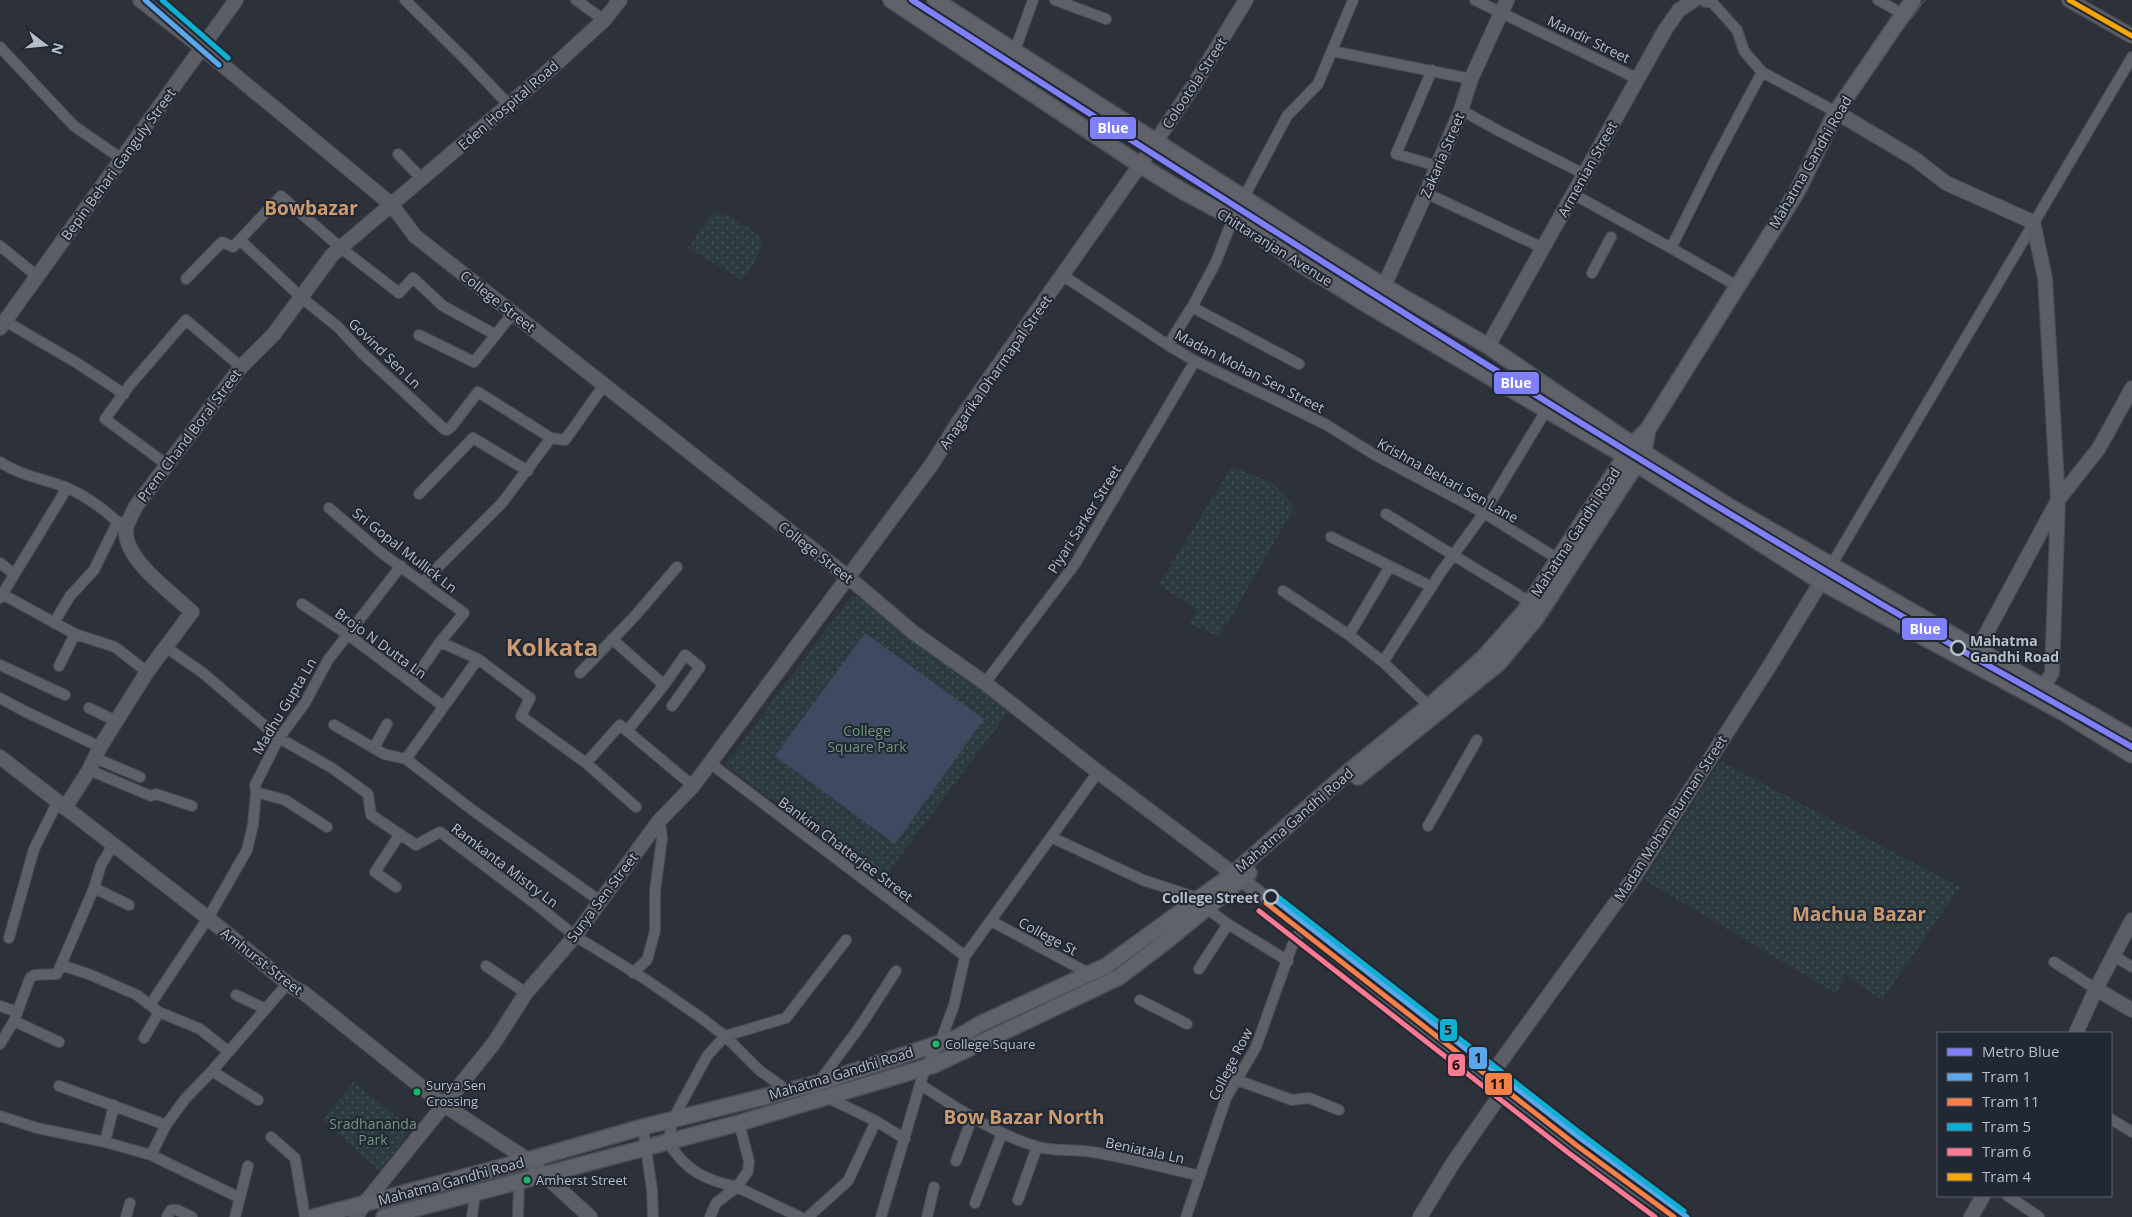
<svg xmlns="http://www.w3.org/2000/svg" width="2132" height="1217" font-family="'Open Sans',sans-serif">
  <defs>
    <pattern id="green-dots" width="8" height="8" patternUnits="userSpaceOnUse" patternTransform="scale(1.25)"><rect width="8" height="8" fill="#2b3b3f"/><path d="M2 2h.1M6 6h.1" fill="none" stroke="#485659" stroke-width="1.8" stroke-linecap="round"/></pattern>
  </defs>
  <rect width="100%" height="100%" fill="#2d3139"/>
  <!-- green -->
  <path fill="url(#green-dots)" d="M717,212L734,219L761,236C765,250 750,268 742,280L688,248L709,217Z
    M1232,466L1274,484L1295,507L1219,637L1190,624L1198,611L1159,584Z
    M853,594L1009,711L881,882L725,765Z
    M1720,761L1960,887L1882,1000L1846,975L1837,994L1644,880Z
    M353,1082L411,1128L381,1172L322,1120Z"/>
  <!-- water -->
  <path fill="#3e4a61" d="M865,633L984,719L895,844L775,756Z"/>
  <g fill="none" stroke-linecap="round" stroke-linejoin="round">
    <defs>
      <path id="street" d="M405,0L467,61L509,105
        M576,0L604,20
        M1055,0L1106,19
        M1475,0L1638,79
        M1710,0L1737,30L1744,51L1762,72L1836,112
        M1878,0L1903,14
        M0,47L74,126L122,159
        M1015,50L1033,0
        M1332,51L1471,79
        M1432,70L1396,154L1437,166
        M1461,110L1499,131L1584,174
        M398,154L422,179
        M1426,193L1543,248
        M1573,194L1671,248
        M1244,197L1287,116L1318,84L1353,0
        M240,240L302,298L338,327L361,352L444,429L447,430L451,427L478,392L551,438
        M0,246L37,276
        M1592,273L1611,237
        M1062,275L1168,345L1195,361L1325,424L1375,455L1484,513L1558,559
        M186,279L222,242L233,247L281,196L341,248L399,293L413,278L443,306L496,335
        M1737,286L1671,248L1715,160L1762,72
        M1192,307L1216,262L1233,218
        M5,321L77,363L124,394
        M419,335L474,362L513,313
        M1168,345L1192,307L1299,364
        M0,462C19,475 44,479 65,487C87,496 110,513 125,530
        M166,464L105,419L129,386L186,320L241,367
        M419,494L473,438L528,471
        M329,508L383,554L464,613L440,642L412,682
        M1386,514L1530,602
        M1331,537L1432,587
        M0,563L14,574
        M1832,564L2132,57
        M423,582L502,503L551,438L565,440L604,385
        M1283,591L1349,635L1383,662L1429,706
        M2,594L75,634L115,647L147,672
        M0,598L67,488
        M302,604L347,634L443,706
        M54,623L70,596L94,570L118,521
        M1349,635L1390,566
        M612,639L664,685L627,731
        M440,642L478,659L530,698L521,716L586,763L636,807
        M167,648L203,673L279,738L332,768L368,794L371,815L416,845L440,832L537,905L575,936L645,979L700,1017L725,1036L759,1070L788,1091
        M1383,662L1441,572L1484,513L1547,409
        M0,665L65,695
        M59,666L75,634
        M580,673L634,617L677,567
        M985,683L1075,564L1195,361
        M664,685L685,655L700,667L672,706
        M0,698L24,711L100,747
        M89,708L116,721
        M334,725L384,754L406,759L475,812L600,901
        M374,748L387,724
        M95,758L140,777
        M406,759L478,659
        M586,763L620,725L693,786
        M710,763L965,956
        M89,770L151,796L156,794L192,806
        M256,792L285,800L327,827
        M1428,826L1477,740
        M1051,837L1143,880L1198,898L1206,908L1228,924
        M396,887L375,872L400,834
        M94,888L129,905
        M991,921L1092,975
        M9,938L34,849L57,803
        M2114,956L2132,967
        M2054,962L2096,989
        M61,965L91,975L137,995L159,1012L200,1029L229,1052
        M486,966L526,993
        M1199,969L1228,924L1288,961
        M633,973L647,960L655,931V891L662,838L661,829L658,823
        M236,995L266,1009
        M1140,1000L1187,1024
        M150,1005L208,918L247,850L253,825L256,792L255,785L279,738L305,703L328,660L401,566
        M0,1006L17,1012
        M14,1021L59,1042
        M144,1038L159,1012
        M0,1044L14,1021L30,978L34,975L57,974L94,888L101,865L113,845
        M212,1071L258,1100
        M1237,1080L1292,1100L1309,1098L1339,1110
        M819,1082L861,1025L896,971
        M921,1085C957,1108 993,1133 1035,1146C1052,1152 1074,1149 1092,1152C1129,1158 1164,1167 1200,1176
        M59,1086L166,1125
        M826,1097L876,1121L905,1139
        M0,1116L37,1128L105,1142L151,1155L240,1198
        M2111,1119L2132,1132
        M739,1123L749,1161L748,1171L737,1187C705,1180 686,1171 668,1142L673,1119L707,1056L725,1036L786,1018L846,940
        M643,1127L652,1190L653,1217
        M271,1137L295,1158L305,1217
        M105,1142L114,1105
        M151,1155L166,1125L185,1099L212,1071L288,983
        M956,1161L972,1118
        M2008,1196L2039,1217
        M1018,1200L1037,1147
        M975,1203L1002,1133
        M126,1217L130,1203
        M167,1217L171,1210H177L192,1217
        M235,1217L248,1166
        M472,1217L475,1194
        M518,1217L519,1183
        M710,1217L716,1203L737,1187L800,1217
        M808,1217L848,1181L876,1121
        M881,1217L925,1068L940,1043L954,1005L965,956L1098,772
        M927,1217L934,1187
        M1186,1217L1226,1098L1256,1047L1292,946L1303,926"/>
      <path id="secondary" d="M140,0L202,48L391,204L415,236L848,577L914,633L985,683L1098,772L1303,926L1503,1091L1624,1181L1680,1217
        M1706,0H1710
        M2069,0L2132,36
        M1836,112L1915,159L1946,183L2033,222L2045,278L2058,500L2052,673L2043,688L2035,694
        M1371,307L1384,286L1426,193L1461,110L1471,79L1507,0
        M0,328L236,0
        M1488,346L1665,30L1679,10L1694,0
        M1973,658L2058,500L2099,448L2132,388
        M0,757L208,918L292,987L304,993L444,1105L528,1160L590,1217
        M65,808L89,770L100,747L147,672L192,612C172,593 125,560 126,531C126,523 133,513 136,506L241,367L274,334L332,255L546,73L604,20L620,0
        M2096,989L2132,1010
        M2076,1033L2096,989L2132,920
        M1488,1079L1635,876L1772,662L1832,564
        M356,1217L364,1204L494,1043L526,993L575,936L659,821L693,786L932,464L959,421L1140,165L1192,88L1246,0
        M1420,1217L1453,1163L1503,1091
        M1971,1217L1983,1196"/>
      <path id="primary" d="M891,0L1140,165L1184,192L1233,218L1301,264L1371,307L1613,449L1821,582L2064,713L2132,755
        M935,0L1313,242L1384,286L1488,346L1651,457L1732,508L2132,738
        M1358,777L1499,663L1537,617L1637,463L1644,451L1648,429
        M314,1217L528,1160L643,1127L819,1083L958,1037L980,1024L1106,966L1234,873L1348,772L1434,702L1484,657L1524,612L1633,444L1648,429L1798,190L1836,112L1913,0
        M384,1217L739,1123L934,1065L1119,977L1169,939L1249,873"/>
    </defs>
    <!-- street casing -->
    <use href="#street" stroke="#494c52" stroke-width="12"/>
    <!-- secondary casing -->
    <use href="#secondary" stroke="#494c52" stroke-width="16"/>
    <!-- primary casing -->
    <use href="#primary" stroke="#4b4e56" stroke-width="18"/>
    <!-- street -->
    <use href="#street" stroke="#5d6067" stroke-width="10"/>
    <!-- secondary -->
    <use href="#secondary" stroke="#5b5e65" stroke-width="14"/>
    <!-- primary -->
    <use href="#primary" stroke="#5f6269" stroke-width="15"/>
    <!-- tram -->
    <path stroke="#5b5e64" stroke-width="1" d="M1911,19L1925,0"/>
    <defs>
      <path id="tram-1" d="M145,0L219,65
        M1271,897L1581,1139L1687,1217"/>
      <path id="tram-2" d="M1266,903L1576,1145L1674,1217"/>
      <path id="tram-3" d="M162,0L228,58
        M1273,893L1584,1136L1684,1211"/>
      <path id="tram-4" d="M1259,911L1570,1154L1655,1217"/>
      <path id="tram-5" d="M2069,0L2132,36"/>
    </defs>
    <!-- tram-1 casing -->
    <use href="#tram-1" stroke="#212733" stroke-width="9"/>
    <!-- tram-2 casing -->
    <use href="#tram-2" stroke="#212733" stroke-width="9"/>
    <!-- tram-3 casing -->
    <use href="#tram-3" stroke="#212733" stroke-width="9"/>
    <!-- tram-4 casing -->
    <use href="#tram-4" stroke="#212733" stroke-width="9"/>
    <!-- tram-5 casing -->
    <use href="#tram-5" stroke="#212733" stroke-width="9"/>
    <!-- tram-1 -->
    <use href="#tram-1" stroke="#5aa8eb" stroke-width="5"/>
    <!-- tram-2 -->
    <use href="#tram-2" stroke="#f78048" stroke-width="5"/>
    <!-- tram-3 -->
    <use href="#tram-3" stroke="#0dafd3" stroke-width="5"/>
    <!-- tram-4 -->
    <use href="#tram-4" stroke="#fe7a93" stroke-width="5"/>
    <!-- tram-5 -->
    <use href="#tram-5" stroke="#f7a600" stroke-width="5"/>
    <defs>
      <path id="metro-1" d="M912,0C1231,204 1550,409 1876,601C1961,651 2047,698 2132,747"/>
    </defs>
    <!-- metro-1 casing -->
    <use href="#metro-1" stroke="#212733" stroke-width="10"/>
    <!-- metro-1 -->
    <use href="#metro-1" stroke="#8080ff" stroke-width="6"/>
  </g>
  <!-- markers -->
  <g fill="#212733" stroke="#b8bec9" stroke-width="2.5">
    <circle cx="1958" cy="648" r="7"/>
    <circle cx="1271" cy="897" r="7"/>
  </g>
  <g fill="#1ab867" stroke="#212733" stroke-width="2">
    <circle cx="936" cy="1044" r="4.5"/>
    <circle cx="417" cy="1092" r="4.5"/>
    <circle cx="527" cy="1180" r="4.5"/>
  </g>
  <g text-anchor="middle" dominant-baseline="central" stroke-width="4" stroke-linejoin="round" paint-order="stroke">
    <!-- bus labels -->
    <g font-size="13" fill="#b8bec9" stroke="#212733" text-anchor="start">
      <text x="945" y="1044">College Square</text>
      <text x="426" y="1085">Surya Sen<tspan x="426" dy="16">Crossing</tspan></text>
      <text x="536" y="1180">Amherst Street</text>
    </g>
    <!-- street labels -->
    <g font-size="14" fill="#b8bec9" stroke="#212733">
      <text transform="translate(1589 39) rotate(26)">Mandir Street</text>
      <text transform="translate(1194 83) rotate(-57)">Colootola Street</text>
      <text transform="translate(508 105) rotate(-41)">Eden Hospital Road</text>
      <text transform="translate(1442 155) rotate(-67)">Zakaria Street</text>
      <text transform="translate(1810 162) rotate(-60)">Mahatma Gandhi Road</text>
      <text transform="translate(118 164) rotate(-54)">Bepin Behari Ganguly Street</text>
      <text transform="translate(1587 169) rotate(-61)">Armenian Street</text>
      <text transform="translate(1275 247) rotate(32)">Chittaranjan Avenue</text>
      <text transform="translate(498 301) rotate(38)">College Street</text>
      <text transform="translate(385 353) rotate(44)">Govind Sen Ln</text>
      <text transform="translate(1250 371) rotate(27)">Madan Mohan Sen Street</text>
      <text transform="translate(995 372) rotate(-55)">Anagarika Dharmapal Street</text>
      <text transform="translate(189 435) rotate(-53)">Prem Chand Boral Street</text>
      <text transform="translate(1448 480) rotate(29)">Krishna Behari Sen Lane</text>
      <text transform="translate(1084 519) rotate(-58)">Piyari Sarker Street</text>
      <text transform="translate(1575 532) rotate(-57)">Mahatma Gandhi Road</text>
      <text transform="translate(405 550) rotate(38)">Sri Gopal Mullick Ln</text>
      <text transform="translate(816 552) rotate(38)">College Street</text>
      <text transform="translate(381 643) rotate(36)">Brojo N Dutta Ln</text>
      <text transform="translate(284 706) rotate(-59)">Madhu Gupta Ln</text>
      <text transform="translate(1670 818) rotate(-57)">Madan Mohan Burman Street</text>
      <text transform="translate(1294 820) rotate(-41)">Mahatma Gandhi Road</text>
      <text transform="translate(846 849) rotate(37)">Bankim Chatterjee Street</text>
      <text transform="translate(505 865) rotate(37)">Ramkanta Mistry Ln</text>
      <text transform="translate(602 897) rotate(-53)">Surya Sen Street</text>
      <text transform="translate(1048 936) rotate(28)">College St</text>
      <text transform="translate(262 961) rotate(38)">Amhurst Street</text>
      <text transform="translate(1230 1064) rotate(-63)">College Row</text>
      <text transform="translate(841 1073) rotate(-17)">Mahatma Gandhi Road</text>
      <text transform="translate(1145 1150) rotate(12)">Beniatala Ln</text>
      <text transform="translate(451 1181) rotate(-15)">Mahatma Gandhi Road</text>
    </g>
    <!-- stop labels -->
    <g font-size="14" font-weight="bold" fill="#b8bec9" stroke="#212733" text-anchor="start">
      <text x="1970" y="640">Mahatma<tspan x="1970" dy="16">Gandhi Road</tspan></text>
      <text x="1259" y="897" text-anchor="end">College Street</text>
    </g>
    <!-- park labels -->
    <g font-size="14" fill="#72977c" stroke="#212733">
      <text x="867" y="730">College<tspan x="867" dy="16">Square Park</tspan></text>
      <text x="373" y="1123">Sradhananda<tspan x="373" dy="16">Park</tspan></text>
    </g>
    <!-- district labels -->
    <g font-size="19" font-weight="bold" fill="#cb9c71" stroke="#212733">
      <text x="311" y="208">Bowbazar</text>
      <text x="1859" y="914">Machua Bazar</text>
      <text x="1024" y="1117">Bow Bazar North</text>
    </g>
    <!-- town labels -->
    <g font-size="24" font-weight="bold" fill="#cb9c71" stroke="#212733">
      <text x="552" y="646">Kolkata</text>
    </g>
  </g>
  <g stroke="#212733" stroke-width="2">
    <rect x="1089" y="116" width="48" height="24" rx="5" fill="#8080ff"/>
    <rect x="1493" y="371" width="47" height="24" rx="5" fill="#8080ff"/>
    <rect x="1901" y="617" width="47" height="24" rx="5" fill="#8080ff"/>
    <rect x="1439" y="1018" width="19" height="24" rx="5" fill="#0dafd3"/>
    <rect x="1468" y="1046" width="20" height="24" rx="5" fill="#5aa8eb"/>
    <rect x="1447" y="1053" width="19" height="24" rx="5" fill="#fe7a93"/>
    <rect x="1484" y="1072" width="29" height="24" rx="5" fill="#f78048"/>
  </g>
  <g font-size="14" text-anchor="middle" font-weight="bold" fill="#fff">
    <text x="1113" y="133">Blue</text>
    <text x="1516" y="388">Blue</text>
    <text x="1925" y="634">Blue</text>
  </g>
  <g font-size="14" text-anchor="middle" font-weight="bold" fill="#111">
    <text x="1448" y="1035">5</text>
    <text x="1478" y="1063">1</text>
    <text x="1456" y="1070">6</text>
    <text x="1498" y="1089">11</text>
  </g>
  <!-- legend -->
  <rect x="1937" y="1032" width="175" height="165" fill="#212733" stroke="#5d636f"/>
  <rect x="1947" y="1048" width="25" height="8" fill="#8080ff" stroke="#5d636f"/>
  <text x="1982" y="1057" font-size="15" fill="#b8bec9">Metro Blue</text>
  <rect x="1947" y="1073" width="25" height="8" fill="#5aa8eb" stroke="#5d636f"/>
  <text x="1982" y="1082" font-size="15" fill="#b8bec9">Tram 1</text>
  <rect x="1947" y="1098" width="25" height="8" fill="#f78048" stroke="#5d636f"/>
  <text x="1982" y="1107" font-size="15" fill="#b8bec9">Tram 11</text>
  <rect x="1947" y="1123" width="25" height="8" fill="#0dafd3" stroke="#5d636f"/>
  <text x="1982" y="1132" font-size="15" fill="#b8bec9">Tram 5</text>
  <rect x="1947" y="1148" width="25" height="8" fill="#fe7a93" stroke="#5d636f"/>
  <text x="1982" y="1157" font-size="15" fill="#b8bec9">Tram 6</text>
  <rect x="1947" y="1173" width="25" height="8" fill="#f7a600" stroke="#5d636f"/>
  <text x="1982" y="1182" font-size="15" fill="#b8bec9">Tram 4</text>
  <!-- north arrow -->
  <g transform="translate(45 45) rotate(106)" stroke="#212733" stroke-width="4" paint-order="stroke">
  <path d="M0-4L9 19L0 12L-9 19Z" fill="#b8bec9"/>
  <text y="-8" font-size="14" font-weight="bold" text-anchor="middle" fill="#b8bec9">N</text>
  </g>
</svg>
